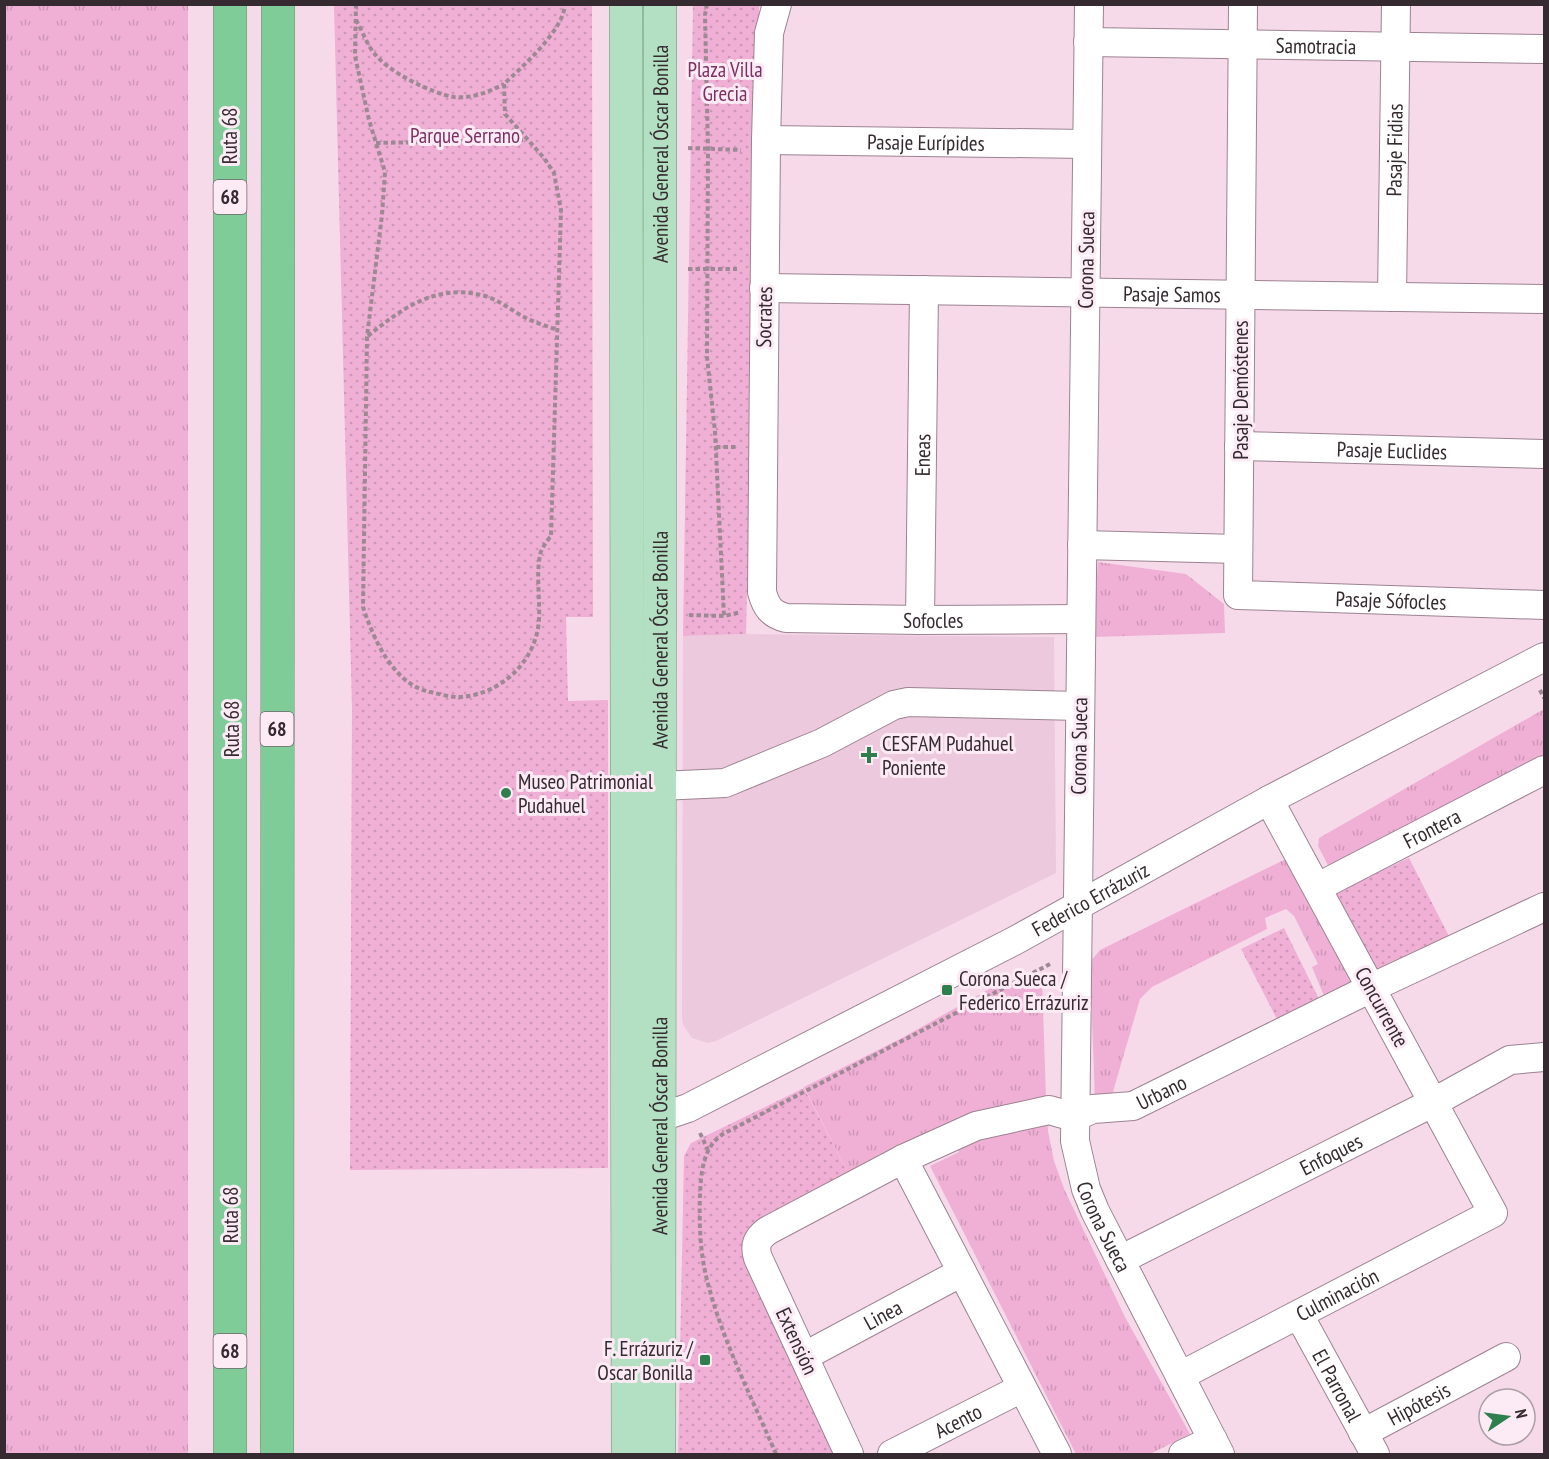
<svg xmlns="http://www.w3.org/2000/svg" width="1549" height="1459" font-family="'PT Sans Narrow',sans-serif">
  <defs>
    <pattern id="grass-tufts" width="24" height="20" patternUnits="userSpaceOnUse" patternTransform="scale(1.5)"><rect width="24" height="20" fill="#f0afd5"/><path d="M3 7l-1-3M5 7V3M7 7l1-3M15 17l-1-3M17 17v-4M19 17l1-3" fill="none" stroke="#ce97b7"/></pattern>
    <pattern id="park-dots" width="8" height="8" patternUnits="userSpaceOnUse" patternTransform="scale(1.5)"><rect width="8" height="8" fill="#f0afd5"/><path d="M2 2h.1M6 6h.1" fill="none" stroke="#ce97b7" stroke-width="1.8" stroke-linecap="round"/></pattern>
  </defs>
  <rect width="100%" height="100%" fill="#f6daea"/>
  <!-- built -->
  <path fill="#ecc9dd" d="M746,634L1054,637L1056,873L716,1041L708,1043L692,1038L683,1025L682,1017L683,636Z"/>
  <!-- grass -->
  <path fill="url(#grass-tufts)" d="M5,4L188,5V1454H5Z
    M1098,562L1186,574L1224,604L1225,633L1093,637Z
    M1544,709V763L1330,869L1318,846L1319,838Z
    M1288,858L1355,987L1327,1003L1312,967L1318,964L1294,916L1286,909L1265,918L1267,929L1152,987L1140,999L1110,1102L1095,1101L1090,962L1100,950Z
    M1042,980L1046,1097L1048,1131L1054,1161L1065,1191L1125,1317L1190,1434L1150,1454H1076L930,1166L959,1152L947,1127L850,1177L804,1087L900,1039L991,988Z"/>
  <!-- park -->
  <path fill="url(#park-dots)" d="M334,5H592L593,617H566L568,701L608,700V1168L350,1170L352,708Z
    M693,5H761L759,7L746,634L683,636Z
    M1409,858L1452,942L1375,980L1332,894Z
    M1284,928L1321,1003L1280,1025L1241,949Z
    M804,1088L850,1177L744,1235L745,1263L835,1454H678L684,1156L691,1143Z"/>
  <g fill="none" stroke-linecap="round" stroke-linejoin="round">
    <defs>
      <g id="minor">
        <path id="s1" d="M777,4L769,33L766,140L762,592C766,607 771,614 786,618L920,620L1081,619"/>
        <path id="s2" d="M1089,4L1075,1141L1086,1189L1095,1211L1220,1454"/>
        <path id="s3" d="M1243,4L1238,595L1544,605"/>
        <path id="s4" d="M1088,42L1544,49"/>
        <path id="s5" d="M766,140L1087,144"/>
        <path id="s6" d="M764,288L1544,299"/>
        <path id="s7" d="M1392,297L1396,4"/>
        <path id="s8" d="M1239,446L1544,454"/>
        <path d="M1082,545L1238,549"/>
        <path id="s9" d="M920,620L924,290"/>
        <path d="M660,786L725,783L822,743L894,705L908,702L1080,706"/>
        <path id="s10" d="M1318,887L1544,770"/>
        <path id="s11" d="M637,1119L658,1118L688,1108L1016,940L1269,800L1544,657"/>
        <path d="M903,1159L1057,1454"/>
        <path id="s12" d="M1120,1260L1434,1102L1510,1060L1544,1057"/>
        <path id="s13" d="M1299,1315L1375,1454"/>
        <path id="s14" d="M805,1356L962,1272"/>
        <path id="s15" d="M1180,1376L1493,1213L1269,800"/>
        <path id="s16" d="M1363,1433L1506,1357"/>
        <path id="s17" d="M849,1454L758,1258C754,1245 757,1239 767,1231L903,1159L976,1126L1049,1110L1074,1117L1093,1109L1133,1106L1371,988L1544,907"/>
        <path id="s18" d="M892,1454L1022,1388"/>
        <path d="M1183,1454L1213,1440"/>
      </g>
      <g id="major">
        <path d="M626,4L628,1454"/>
        <path id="s19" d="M659,1454L660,4"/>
      </g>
      <path id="highway" d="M230,4V1454
        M277,1454L278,4"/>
    </defs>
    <!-- minor casing -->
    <use href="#minor" stroke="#9c8391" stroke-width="30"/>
    <!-- major casing -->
    <use href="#major" stroke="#669374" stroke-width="34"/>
    <!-- highway casing -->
    <use href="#highway" stroke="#669374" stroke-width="34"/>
    <!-- path -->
    <path stroke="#9d8994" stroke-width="4" stroke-dasharray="4.5 3" stroke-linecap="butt" d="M356,4L355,56L369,120L385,172L382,215L367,337L363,607C373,638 394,686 431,692C439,694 449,697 458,697C500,696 537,661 539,619C540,598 536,576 540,555C541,549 547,541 551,536L561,210L554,173L544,158L505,114L504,84C522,67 564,30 565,4
      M707,4L705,15L708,149L707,357L715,432L724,616
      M356,20C362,30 366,43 374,53C388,72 431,93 454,97C471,99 489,92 504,84
      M376,143L525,140
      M688,148L741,150
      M688,269H737
      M368,336C401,309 435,284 481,295C497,298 512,311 526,318C536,323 547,326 557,330
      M716,447H737
      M689,615L724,616L741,612
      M1540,690L1544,698
      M700,1133L708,1150
      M776,1454C751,1396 721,1338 706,1276C700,1250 699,1222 700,1195C701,1172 703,1147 723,1134L1050,964"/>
    <!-- minor -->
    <use href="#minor" stroke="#fff" stroke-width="28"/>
    <!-- major -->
    <use href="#major" stroke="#b3e0c2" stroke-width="33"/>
    <!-- highway -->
    <use href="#highway" stroke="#80cc99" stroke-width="33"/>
  </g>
  <!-- markers -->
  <g fill="#2e7e4e" stroke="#fcebf4" stroke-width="2">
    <path d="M866 746h6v6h6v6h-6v6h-6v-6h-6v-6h6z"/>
    <circle cx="506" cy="793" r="6"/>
    <rect x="941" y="984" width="12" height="12" rx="3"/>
    <rect x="699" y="1354" width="12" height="12" rx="3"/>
  </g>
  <g text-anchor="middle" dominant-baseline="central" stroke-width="6" stroke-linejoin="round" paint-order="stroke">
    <!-- shield labels -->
    <g fill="#fcebf4" stroke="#71646b" stroke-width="1.5">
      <rect x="213.5" y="180" width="33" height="34" rx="4.5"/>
      <rect x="260.5" y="712" width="33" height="34" rx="4.5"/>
      <rect x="213.5" y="1334" width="33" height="34" rx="4.5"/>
    </g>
    <g font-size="20" font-weight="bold" fill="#352a30">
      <text x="230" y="197">68</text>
      <text x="277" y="729">68</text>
      <text x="230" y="1351">68</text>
    </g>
    <!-- street labels -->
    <g font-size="21" fill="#352a30" stroke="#fcebf4">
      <text stroke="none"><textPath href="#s4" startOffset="228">Samotracia</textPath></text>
      <text transform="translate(229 136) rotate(-90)">Ruta 68</text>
      <text stroke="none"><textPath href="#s5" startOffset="160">Pasaje Eurípides</textPath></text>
      <text stroke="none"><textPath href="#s7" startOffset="147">Pasaje Fidias</textPath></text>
      <text stroke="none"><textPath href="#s19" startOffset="1300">Avenida General Óscar Bonilla</textPath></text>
      <text transform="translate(1086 260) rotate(-89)">Corona Sueca</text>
      <text stroke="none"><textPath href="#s6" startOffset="408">Pasaje Samos</textPath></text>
      <text transform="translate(764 317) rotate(-89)">Socrates</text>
      <text transform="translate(1240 390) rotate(-90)">Pasaje Demóstenes</text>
      <text stroke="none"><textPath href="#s8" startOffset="153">Pasaje Euclides</textPath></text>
      <text stroke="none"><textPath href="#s9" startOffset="165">Eneas</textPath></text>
      <text stroke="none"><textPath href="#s3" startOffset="744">Pasaje Sófocles</textPath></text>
      <text stroke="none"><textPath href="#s1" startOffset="774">Sofocles</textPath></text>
      <text stroke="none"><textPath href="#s19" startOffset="814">Avenida General Óscar Bonilla</textPath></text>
      <text transform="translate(231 729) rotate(-90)">Ruta 68</text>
      <text transform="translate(1079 746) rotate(-89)">Corona Sueca</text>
      <text stroke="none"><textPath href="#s10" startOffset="128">Frontera</textPath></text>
      <text stroke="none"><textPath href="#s11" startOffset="506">Federico Errázuriz</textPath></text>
      <text transform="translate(1382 1007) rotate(61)">Concurrente</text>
      <text stroke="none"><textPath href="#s17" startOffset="674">Urbano</textPath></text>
      <text stroke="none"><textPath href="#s19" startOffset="328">Avenida General Óscar Bonilla</textPath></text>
      <text stroke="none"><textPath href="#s12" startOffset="236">Enfoques</textPath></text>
      <text transform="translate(230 1215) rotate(-90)">Ruta 68</text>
      <text stroke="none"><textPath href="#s2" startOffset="1228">Corona Sueca</textPath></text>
      <text stroke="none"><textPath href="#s15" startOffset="177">Culminación</textPath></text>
      <text stroke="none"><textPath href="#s14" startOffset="88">Linea</textPath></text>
      <text transform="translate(797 1341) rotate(65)">Extensión</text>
      <text stroke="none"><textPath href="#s13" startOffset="80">El Parronal</textPath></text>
      <text stroke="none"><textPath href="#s16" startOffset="63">Hipótesis</textPath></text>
      <text stroke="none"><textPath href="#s18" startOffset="74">Acento</textPath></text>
    </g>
    <!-- park labels -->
    <g font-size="21" fill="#7d2f61" stroke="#fcebf4">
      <text x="725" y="69">Plaza Villa<tspan x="725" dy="24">Grecia</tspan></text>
      <text x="465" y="135">Parque Serrano</text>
    </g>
    <!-- poi labels -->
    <g font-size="21" fill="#352a30" stroke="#fcebf4" text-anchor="start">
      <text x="882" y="743">CESFAM Pudahuel<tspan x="882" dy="24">Poniente</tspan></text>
      <text x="518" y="781">Museo Patrimonial<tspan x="518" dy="24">Pudahuel</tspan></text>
      <text x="959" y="978">Corona Sueca /<tspan x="959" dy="24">Federico Errázuriz</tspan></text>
      <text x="693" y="1348" text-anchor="end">F. Errázuriz /<tspan x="693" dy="24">Oscar Bonilla</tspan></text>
    </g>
  </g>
  <!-- border -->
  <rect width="1549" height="1459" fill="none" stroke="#352a30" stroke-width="12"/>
  <!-- north arrow -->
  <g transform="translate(1507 1417) rotate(77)"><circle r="28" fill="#fcebf4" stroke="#ac9ea6" stroke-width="1.5"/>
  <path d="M0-4.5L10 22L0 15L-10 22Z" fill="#2e7e4e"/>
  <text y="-9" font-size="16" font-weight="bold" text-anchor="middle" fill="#352a30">N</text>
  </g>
</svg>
